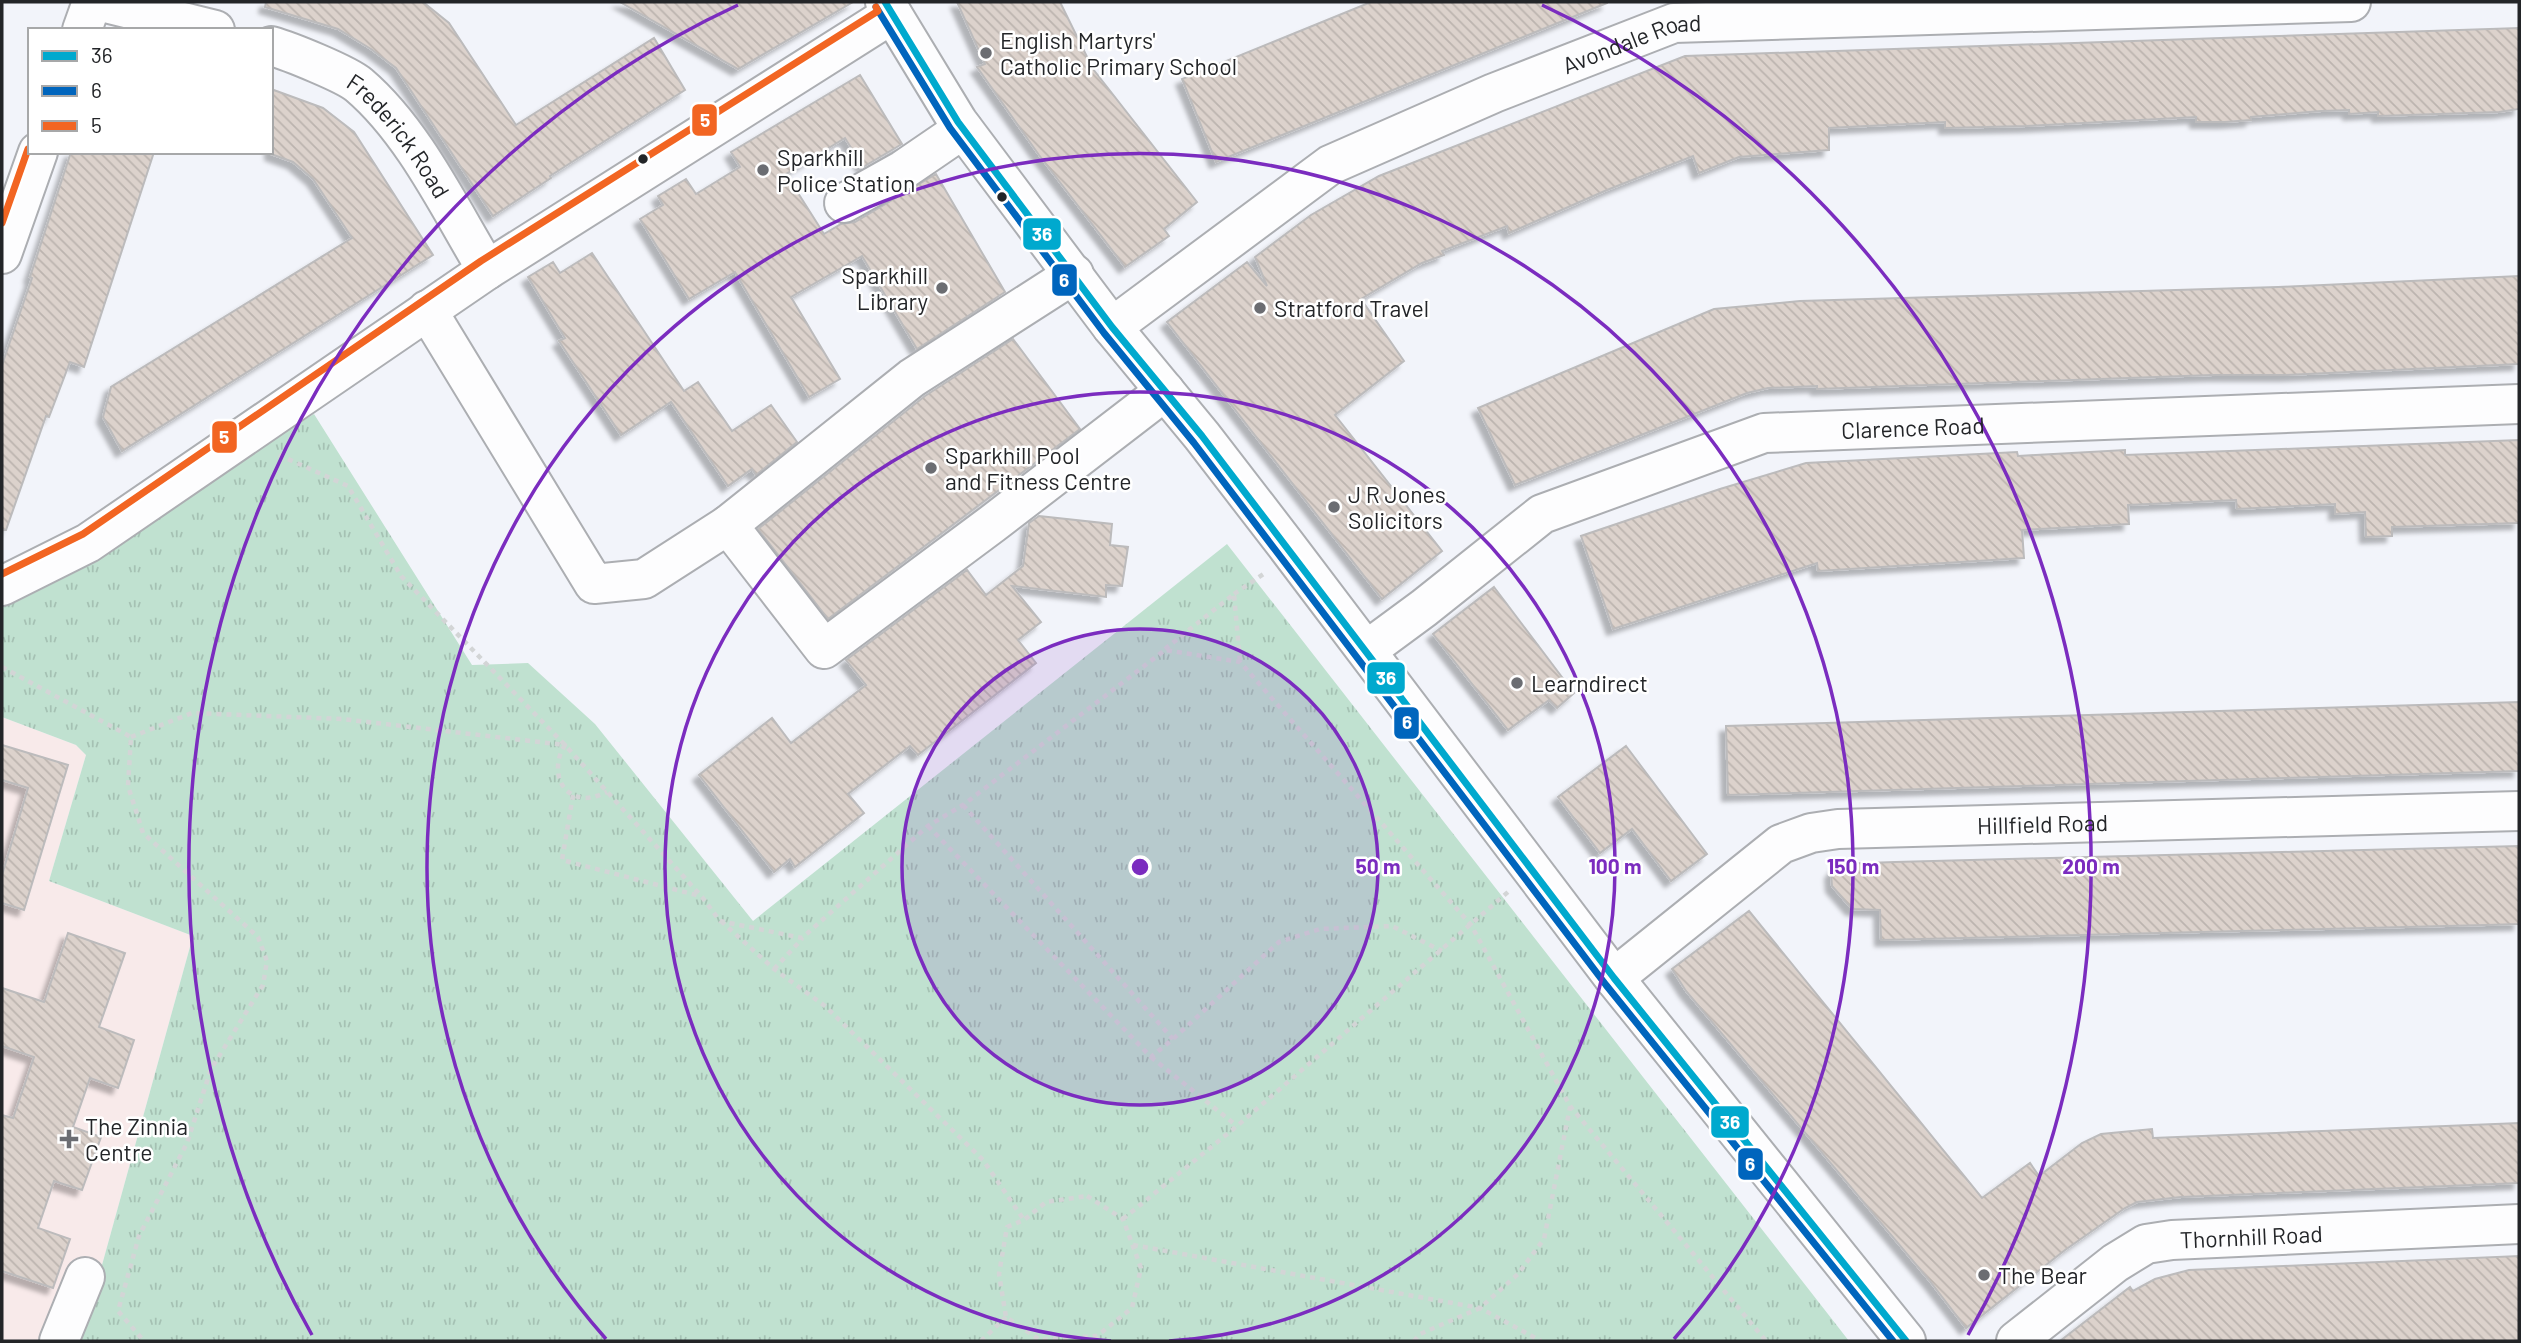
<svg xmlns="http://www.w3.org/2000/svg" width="2521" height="1343" font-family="Barlow,sans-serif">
  <defs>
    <pattern id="park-tufts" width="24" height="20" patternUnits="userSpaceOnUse" patternTransform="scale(1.75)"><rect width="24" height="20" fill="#c0e1d0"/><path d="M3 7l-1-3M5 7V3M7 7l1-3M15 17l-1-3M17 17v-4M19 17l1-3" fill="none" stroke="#a5c1b3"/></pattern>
    <pattern id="building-back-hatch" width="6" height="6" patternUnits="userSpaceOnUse" patternTransform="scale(1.75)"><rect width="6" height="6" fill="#dcd2cc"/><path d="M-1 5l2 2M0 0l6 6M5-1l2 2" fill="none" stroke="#bcb4af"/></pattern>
    <filter id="shadow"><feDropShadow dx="-6" dy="6" stdDeviation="2" flood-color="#0004"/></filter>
  </defs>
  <rect width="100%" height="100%" fill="#f2f4fa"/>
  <!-- medical -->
  <path fill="#f8eaea" d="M2,717L76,745L86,755L49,881L193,936L81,1341H2Z"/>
  <!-- park -->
  <path fill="url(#park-tufts)" d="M314,414L472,665L528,663L595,724L753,921L1227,544L1849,1341H81L193,936L49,881L86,755L76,745L2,717V602L96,547Z"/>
  <!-- building -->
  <path fill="url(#building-back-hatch)" stroke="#bcbbbc" stroke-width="2" filter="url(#shadow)" d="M266,2H423L449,23L516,125L654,38L685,90L550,176L551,178L493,216L396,68L371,49L338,29L265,7Z
    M620,2H853L738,69Z
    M957,2H1060L1093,69L1197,202L1164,229L1169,236L1125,267L1039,155L977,67L985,64Z
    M1371,2H1607V3L1216,162L1182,79Z
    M2519,28V109L2499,112L2378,116V112L2349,114V110L2321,111L2251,117V120L2225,122H2196V117L2026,126L1945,128V122L1829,128V150L1739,157L1699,173L1693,156L1607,190L1509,233L1507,226L1442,251L1444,255L1422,263L1361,299L1404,361L1335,415L1442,551L1382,599L1167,322L1247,262L1267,286L1255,257L1311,215L1379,176L1685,56Z
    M860,75L902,144L863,167L845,138L786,174L824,234L841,224L855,222L936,174L1005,292L917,349L862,256L791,297L840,379L809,397L735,272L689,299L640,219L663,205L658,196L686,179L696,194L740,167L731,152Z
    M271,89L323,108L354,132L433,255L122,451L103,417L111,387L352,238L313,179L293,162L271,154Z
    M71,152H154L84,367L70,362L49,417L46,416L6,530H2V365L32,278L30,277Z
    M592,253L684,391L698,382L732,431L771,405L797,442L756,475L752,469L728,486L671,402L621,435L559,341L565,338L528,277L553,262L560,273Z
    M2519,276V364L2286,375H2212L1817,389V386L1768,388L1747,393L1515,485L1478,408L1714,309L1800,301L2278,287Z
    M1013,339L1080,429L828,619L758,529L925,396Z
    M2519,440V523L2392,527V536L2366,537L2365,512L2335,514V504L2237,509L2236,500L2128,505L2129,524L2022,530L2024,558L1818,571L1817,563L1613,629L1581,536L1720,489L1806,463L2017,452L2018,456L2125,450V455Z
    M1039,516L1112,524L1110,545L1128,547L1122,586L1106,585V597L1012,586L1041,622L1018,640L1036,663L918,755L910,746L848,794L864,813L795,867L790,859L774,872L699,775L772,718L791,743L866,685L846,660L967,570L986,595L1023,566L1029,523Z
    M1494,587L1574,693L1557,708L1549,700L1508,730L1433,634Z
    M2519,702V771L1728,795L1726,726Z
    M2,745L68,765L24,910L2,903V875L28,788L2,780Z
    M1626,746L1707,854L1671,881L1632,829L1600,853L1558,797Z
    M2519,846V924L2486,925L1881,940L1880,910L1852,909L1832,886L1831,873L1838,864L1895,862Z
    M1749,911L1982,1198L2030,1163L2039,1176L2082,1143L2101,1134L2152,1129L2153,1138L2519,1123V1183L2181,1197L2137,1202L2125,1208L2065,1250L1966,1328L1929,1280L1686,991L1672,969Z
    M68,933L125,953L99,1027L134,1040L118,1088L90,1078L73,1127L101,1137L82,1190L54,1181L38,1228L70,1239L53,1288L2,1271V1115L13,1118L34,1057L2,1046V988L44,1002Z
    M2519,1256V1341H2060L2130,1287L2133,1291L2155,1279L2189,1270Z"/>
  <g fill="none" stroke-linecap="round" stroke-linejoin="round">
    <defs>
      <g id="minor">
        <path d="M102,2L215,30"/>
        <path d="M82,30L92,2"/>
        <path id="s1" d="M271,46C289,51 346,74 359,85C414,132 450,209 487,270"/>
        <path d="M844,203L903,170L963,129"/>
        <path d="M2,254L38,152"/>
        <path d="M1074,274L912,378L728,525L824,649L992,524L1165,391"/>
        <path d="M427,310L594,584L644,579L728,525"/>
        <path id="s2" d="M1112,327L1330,165L1494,93L1674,23L2351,2"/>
        <path d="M2,586L88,543L487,270L892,14"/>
        <path id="s3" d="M1367,650L1424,608L1542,514L1764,433L2519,404"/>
        <path id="s4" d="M1614,978L1781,844L1811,833L1838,829L2519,811"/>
        <path d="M59,1341L85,1277"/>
        <path id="s5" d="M2016,1341L2115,1263L2146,1244L2172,1240L2519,1224"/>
      </g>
      <path id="highway" d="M885,2L958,122L1112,327L1202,436L1286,545L1614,978L1906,1341"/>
    </defs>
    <!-- minor casing -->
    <use href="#minor" stroke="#acaeb2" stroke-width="42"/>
    <!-- highway casing -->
    <use href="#highway" stroke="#acaeb2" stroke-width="42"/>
    <!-- path -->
    <path stroke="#d3d5d6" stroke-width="4.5" stroke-dasharray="5 5" stroke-linecap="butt" d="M279,455L348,486L401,576L565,745L702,897L720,921L802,938L928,826L963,805L1165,650L1240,662L1471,925L1570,1106L1766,1341
      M1234,594L1265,573
      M1165,649L1234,594L1240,662
      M2,667L131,737L128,786L143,833L258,937L267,961L263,985L211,1069L187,1143L139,1236L118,1311L144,1341
      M131,737L192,713L342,719L565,745C552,764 556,796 585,798C593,798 600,795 607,792
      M573,795L562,860L700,896
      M963,805L1173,1039
      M928,826L1151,1057L1173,1039L1279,942L1320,929L1392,926L1442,951
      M721,921L774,969L825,1006L983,1160L1024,1220
      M774,969L802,939
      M1151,1057L1237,1126
      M1087,1196L1123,1219L1141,1268L1132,1308L1097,1336L1040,1340L1006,1317L999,1274L1007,1227L1024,1220L1046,1202Z
      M1123,1219L1237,1126L1508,892
      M1133,1245L1480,1308L1541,1341
      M981,1341L1006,1317
      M1414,1341L1420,1334L1480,1308L1518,1274L1544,1239L1570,1107"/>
    <!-- minor -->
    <use href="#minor" stroke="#fdfdfe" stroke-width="38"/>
    <!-- highway -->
    <use href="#highway" stroke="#fdfdfe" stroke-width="38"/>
    <defs>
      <path id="bus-1" d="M885,2L958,122L1112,327L1202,436L1614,978L1906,1341"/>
      <path id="bus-2" d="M876,7L950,128L1104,333L1194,443L1606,985L1893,1341"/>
      <path id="bus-3" d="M2,223L28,149
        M2,574L83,534L481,261L878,11L876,7"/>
    </defs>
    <!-- bus-1 casing -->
    <use href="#bus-1" stroke="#fff" stroke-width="12"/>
    <!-- bus-2 casing -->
    <use href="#bus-2" stroke="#fff" stroke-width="12"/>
    <!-- bus-3 casing -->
    <use href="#bus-3" stroke="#fff" stroke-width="12"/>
    <!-- bus-1 -->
    <use href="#bus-1" stroke="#00a9ce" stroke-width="7"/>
    <!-- bus-2 -->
    <use href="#bus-2" stroke="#0065bd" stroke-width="7"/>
    <!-- bus-3 -->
    <use href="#bus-3" stroke="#f26522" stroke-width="7"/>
  </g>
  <!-- distance rings -->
  <circle cx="1140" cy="867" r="238" fill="#7b2cbf" fill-opacity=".12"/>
  <g fill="none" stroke="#7b2cbf" stroke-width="3.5">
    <circle cx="1140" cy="867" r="238"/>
    <path d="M1111 1341A475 475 0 1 1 1169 1341"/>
    <path d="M606 1339A713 713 0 1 1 1674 1339"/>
    <path d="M312 1335A951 951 0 0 1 738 5M1542 5A951 951 0 0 1 1968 1335"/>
  </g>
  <!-- markers -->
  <g fill="#6b6d72" stroke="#fff" stroke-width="2.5">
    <circle cx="986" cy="53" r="7"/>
    <circle cx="763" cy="170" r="7"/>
    <circle cx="942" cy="288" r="7"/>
    <circle cx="1260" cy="308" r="7"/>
    <circle cx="931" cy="468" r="7"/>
    <circle cx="1334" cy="507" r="7"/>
    <circle cx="1517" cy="683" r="7"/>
    <path d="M65.5 1128.5h7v7h7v7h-7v7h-7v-7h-7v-7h7z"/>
    <circle cx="1984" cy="1275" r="7"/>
  </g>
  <g fill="#232528" stroke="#fff" stroke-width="2.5">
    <circle cx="643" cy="159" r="6"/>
    <circle cx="1002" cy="197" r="6"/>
  </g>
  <g text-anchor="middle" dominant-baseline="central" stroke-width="5" stroke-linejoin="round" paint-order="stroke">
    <!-- poi labels -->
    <g font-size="23" fill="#232528" stroke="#fff" text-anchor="start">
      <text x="1000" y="40">English Martyrs'<tspan x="1000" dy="26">Catholic Primary School</tspan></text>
      <text x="777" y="157">Sparkhill<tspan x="777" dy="26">Police Station</tspan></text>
      <text x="928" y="275" text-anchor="end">Sparkhill<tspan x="928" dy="26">Library</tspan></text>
      <text x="1274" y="308">Stratford Travel</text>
      <text x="945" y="455">Sparkhill Pool<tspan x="945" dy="26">and Fitness Centre</tspan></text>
      <text x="1348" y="494">J R Jones<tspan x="1348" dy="26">Solicitors</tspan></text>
      <text x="1531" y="683">Learndirect</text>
      <text x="85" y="1126">The Zinnia<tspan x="85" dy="26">Centre</tspan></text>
      <text x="1998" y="1275">The Bear</text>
    </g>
    <!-- street labels -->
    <g font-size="23" fill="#232528" stroke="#fff">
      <text stroke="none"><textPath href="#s2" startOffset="598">Avondale Road</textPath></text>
      <text stroke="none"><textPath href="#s1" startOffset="161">Frederick Road</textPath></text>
      <text stroke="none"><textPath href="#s3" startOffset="607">Clarence Road</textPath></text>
      <text stroke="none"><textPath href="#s4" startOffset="478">Hillfield Road</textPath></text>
      <text stroke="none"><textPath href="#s5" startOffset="268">Thornhill Road</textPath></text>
    </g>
  </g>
  <circle cx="1140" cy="867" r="10" fill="#7b2cbf" stroke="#fff" stroke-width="3.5"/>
  <g font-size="21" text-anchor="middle" font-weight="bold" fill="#7b2cbf" stroke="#fff" stroke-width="5" stroke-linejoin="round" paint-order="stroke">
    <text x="1378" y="874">50 m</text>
    <text x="1615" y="874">100 m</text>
    <text x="1853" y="874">150 m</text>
    <text x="2091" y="874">200 m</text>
  </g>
  <g stroke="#fff" stroke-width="2.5">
    <rect x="691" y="103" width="27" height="34" rx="7" fill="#f26522"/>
    <rect x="1022" y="217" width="40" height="34" rx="7" fill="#00a9ce"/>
    <rect x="1051" y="263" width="27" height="34" rx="7" fill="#0065bd"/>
    <rect x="211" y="420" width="27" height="34" rx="7" fill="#f26522"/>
    <rect x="1366" y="661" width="40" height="34" rx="7" fill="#00a9ce"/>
    <rect x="1393" y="706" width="27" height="34" rx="7" fill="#0065bd"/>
    <rect x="1710" y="1105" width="40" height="34" rx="7" fill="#00a9ce"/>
    <rect x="1737" y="1147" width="27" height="34" rx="7" fill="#0065bd"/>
  </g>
  <g font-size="19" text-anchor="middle" font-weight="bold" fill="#fff">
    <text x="705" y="127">5</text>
    <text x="1042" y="241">36</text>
    <text x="1064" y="287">6</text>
    <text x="224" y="444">5</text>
    <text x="1386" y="685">36</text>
    <text x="1407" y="729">6</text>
    <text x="1730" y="1129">36</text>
    <text x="1750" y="1171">6</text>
  </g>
  <!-- border -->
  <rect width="2521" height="1343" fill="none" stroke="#232528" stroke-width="7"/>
  <!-- legend -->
  <rect x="28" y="28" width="245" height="126" fill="#ffffff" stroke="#a7a8a9" stroke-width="2"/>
  <rect x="42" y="51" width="35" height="10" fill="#00a9ce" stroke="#a7a8a9" stroke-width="2"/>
  <text x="91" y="63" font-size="21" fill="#232528">36</text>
  <rect x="42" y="86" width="35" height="10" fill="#0065bd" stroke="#a7a8a9" stroke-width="2"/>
  <text x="91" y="98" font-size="21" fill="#232528">6</text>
  <rect x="42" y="121" width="35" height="10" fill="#f26522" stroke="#a7a8a9" stroke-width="2"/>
  <text x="91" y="133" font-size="21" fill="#232528">5</text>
</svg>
